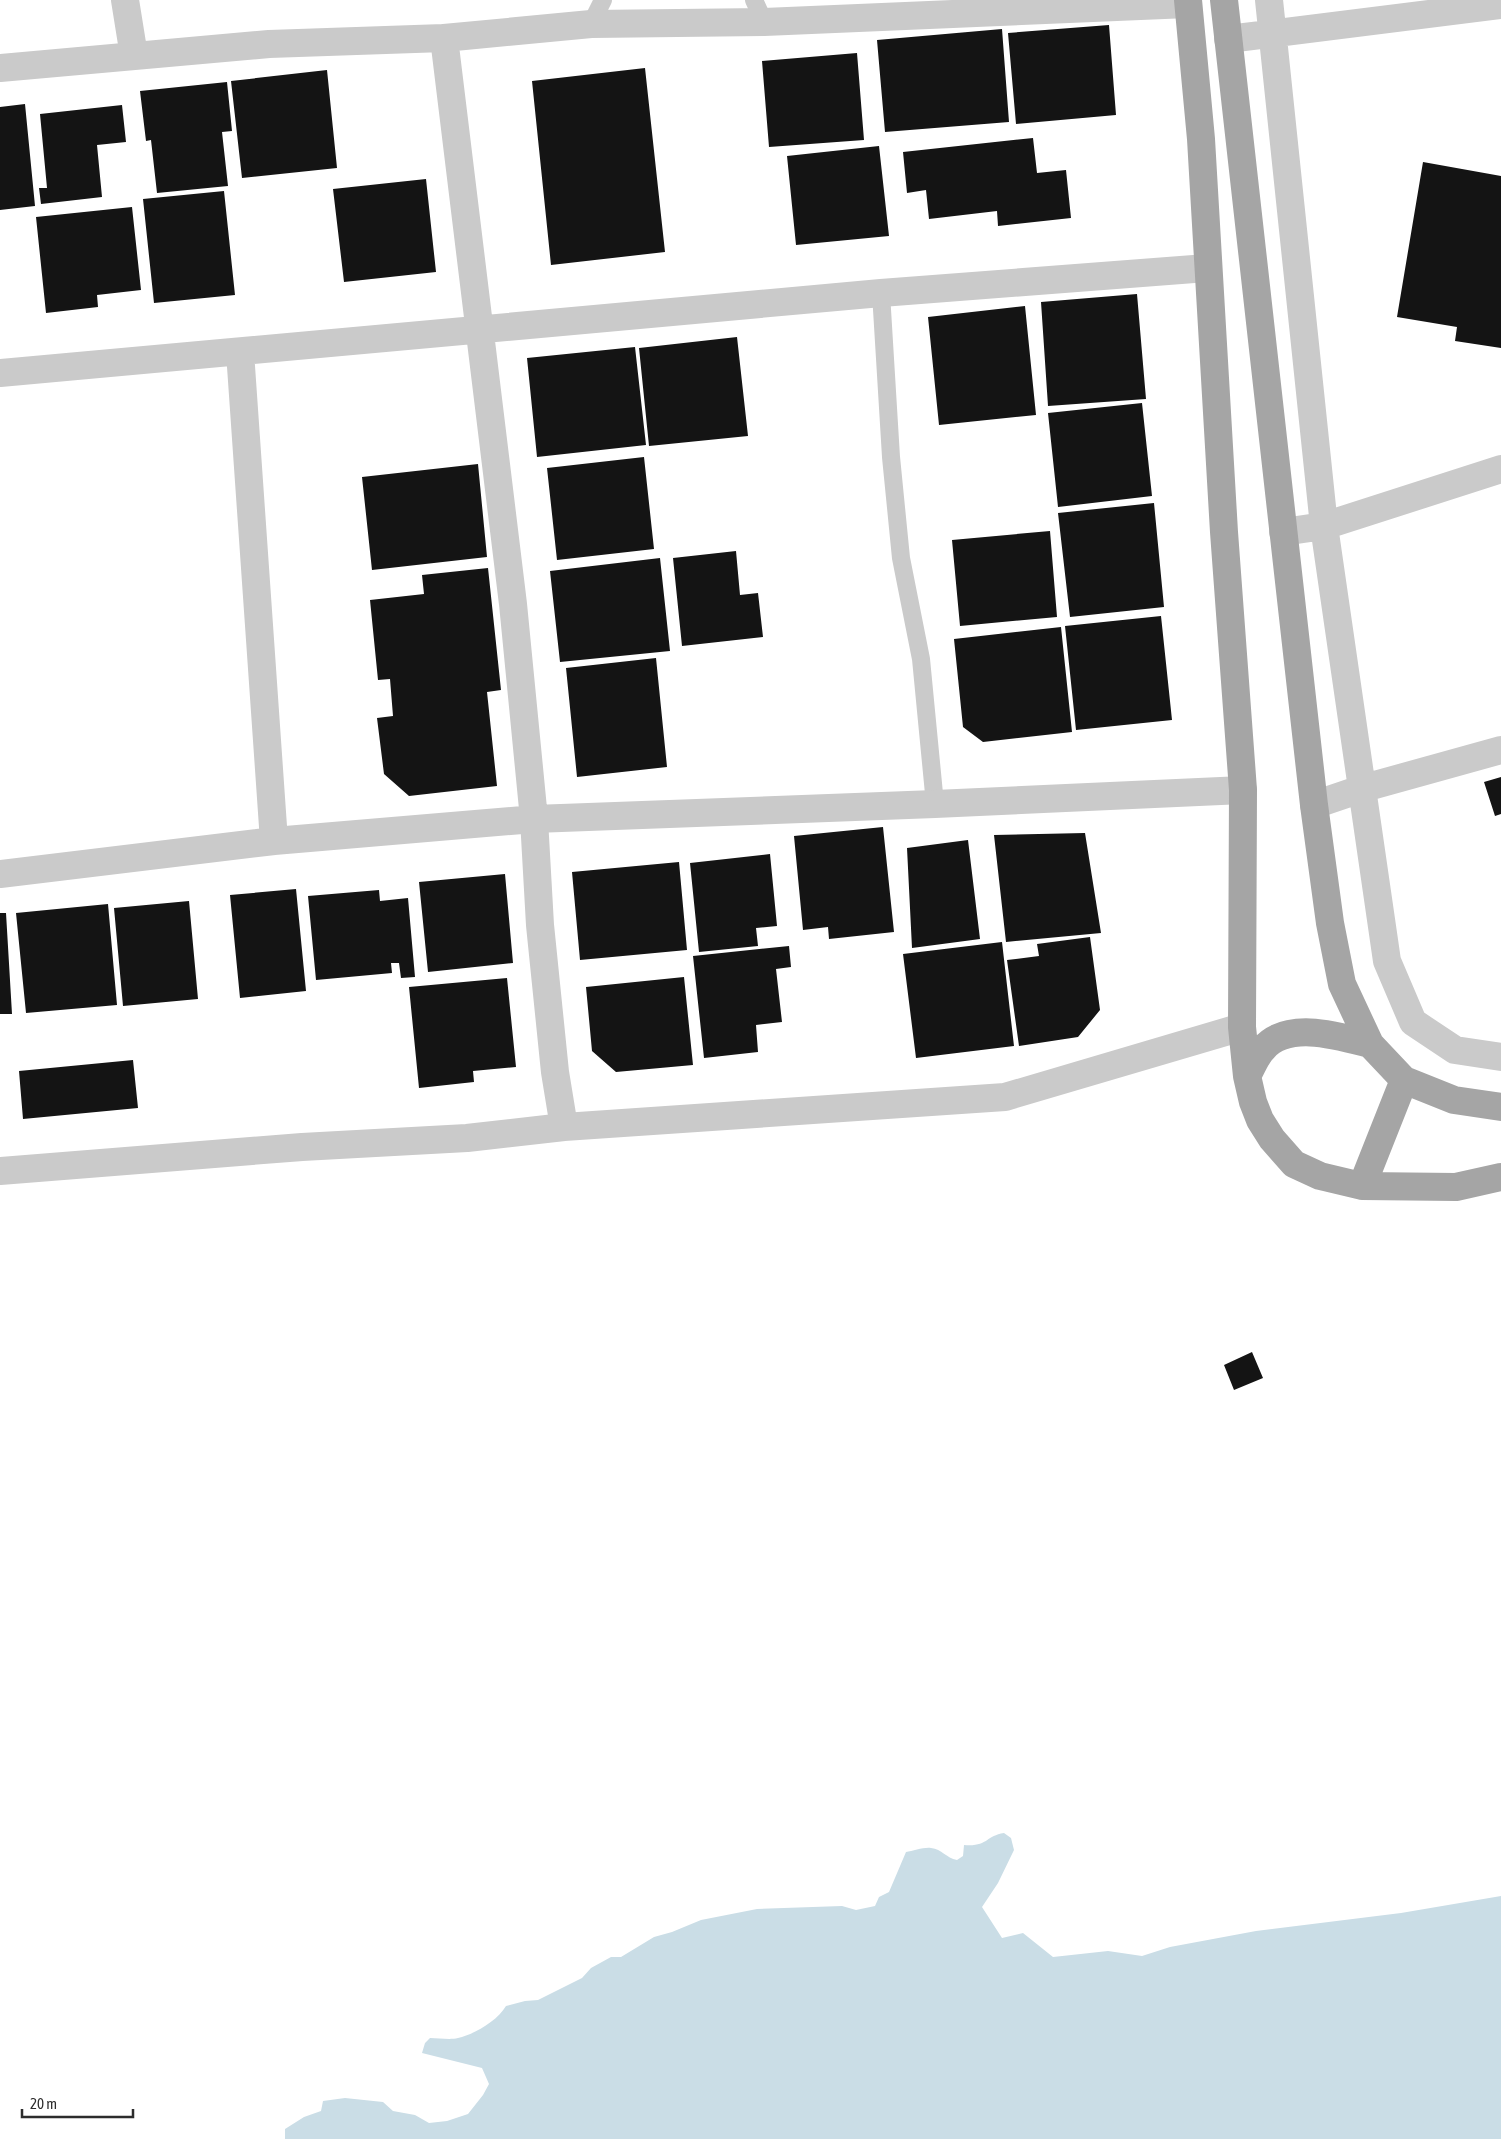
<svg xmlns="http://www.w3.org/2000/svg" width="1501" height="2139" font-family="'Asap Condensed',sans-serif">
  <rect width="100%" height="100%" fill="#fff"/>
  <!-- water -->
  <path fill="#cadde6" d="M1004,1833L1011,1838L1014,1850L998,1883L982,1907L1002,1938L1023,1933L1053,1957L1108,1951L1142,1956L1170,1947L1256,1931L1401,1913L1501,1896V2139H285V2129L304,2117L321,2111L323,2101L345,2098L383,2102L393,2111L415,2115L429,2123L447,2121L468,2114L483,2095L489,2084L482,2068L422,2053L425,2043L430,2038C439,2038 450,2040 458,2038C475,2034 497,2021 506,2006L525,2001L538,2000L582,1978L591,1968L611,1957H621L654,1937L672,1932L701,1920L757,1909L842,1906L856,1910L875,1906L879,1897L889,1892L906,1852C913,1851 924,1847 931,1848C942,1849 946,1858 957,1860L963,1856L964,1845C988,1847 985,1836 1004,1833Z"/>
  <!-- building -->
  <path fill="#141414" d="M1109,25L1116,115L1016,124L1008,33Z
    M1002,29L1009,122L885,132L877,40Z
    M857,53L864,140L769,147L762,61Z
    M645,68L665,252L551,265L532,81Z
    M327,70L337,168L242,178L231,81Z
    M227,82L232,131L222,132L228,186L157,193L151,140L146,141L140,91Z
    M25,104L35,206L0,210V107Z
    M122,105L126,142L97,145L102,197L41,204L39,188H47L40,114Z
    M1033,138L1037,173L1066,170L1071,218L998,226L997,211L929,219L926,190L907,193L903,152Z
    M879,146L889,236L796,245L787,156Z
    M1423,162L1501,176V348L1455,341L1457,327L1397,317Z
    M426,179L436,272L344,282L333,189Z
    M224,191L235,295L154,303L143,199Z
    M132,207L141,290L97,295L98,307L46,313L36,217Z
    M1137,294L1146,399L1048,406L1041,302Z
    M1025,306L1036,415L939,425L928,317Z
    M737,337L748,436L649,446L639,348Z
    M635,347L646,445L537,457L527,358Z
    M1142,403L1152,496L1058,507L1048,413Z
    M644,457L654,549L557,560L547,468Z
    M478,464L487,557L372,570L362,477Z
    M1154,503L1164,607L1070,617L1058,513Z
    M1050,531L1057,617L960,626L952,540Z
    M736,551L740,595L758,593L763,637L682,646L673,558Z
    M660,558L670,651L560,662L550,571Z
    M488,568L501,690L487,692L497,786L409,796L384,774L377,718L393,716L390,679L378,680L370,600L424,594L422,575Z
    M1161,616L1172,720L1076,730L1065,626Z
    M1061,627L1072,732L983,742L963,727L954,639Z
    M656,658L667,767L577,777L566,668Z
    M1501,777V814L1495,816L1484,782Z
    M883,827L894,932L829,939L828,927L803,930L794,836Z
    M1085,833L1101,933L1006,942L994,835Z
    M968,840L980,939L912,948L907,848Z
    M770,854L777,926L756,928L758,946L699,952L690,863Z
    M679,862L687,950L580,960L572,872Z
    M505,874L513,963L428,972L419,882Z
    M296,889L306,991L240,998L230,895Z
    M379,890L380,901L408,898L415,977L401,978L399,963H391L392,973L316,980L308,896Z
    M189,901L198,999L123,1006L114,908Z
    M108,904L117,1005L26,1013L16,913Z
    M0,913H6L12,1014H0Z
    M1090,937L1100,1010L1078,1037L1019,1046L1007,960L1039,956L1037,944Z
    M1002,942L1014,1046L916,1058L903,954Z
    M789,946L791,967L776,969L782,1022L756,1025L758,1052L704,1058L693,956Z
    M684,977L693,1065L616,1072L592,1051L586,987Z
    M507,978L516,1067L473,1071L474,1082L419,1088L409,987Z
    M133,1060L138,1108L23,1119L19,1071Z
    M1252,1352L1263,1378L1234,1390L1224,1365Z"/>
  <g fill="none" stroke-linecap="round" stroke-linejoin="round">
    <!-- lane -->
    <path stroke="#cacaca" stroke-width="18" d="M754,0L764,22
      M591,24L603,0
      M881,293L891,457L901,558L921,659L935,804"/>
    <!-- street -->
    <path stroke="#cacaca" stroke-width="28" d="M125,0L134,56
      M1269,0L1324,526L1387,961L1413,1022L1455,1050L1501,1057
      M444,38L513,604L534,819L540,925L555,1072L564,1127
      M1228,39L1501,5
      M0,68L269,44L444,38L591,24L764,22L1188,4
      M240,352L274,841
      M0,373L881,293L1207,268
      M1283,532L1324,526L1501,469
      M1314,805L1364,788L1501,750
      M0,874L274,841L534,819L935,804L1243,790
      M0,1171L302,1147L467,1138L564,1127L1005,1097L1242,1027"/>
    <!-- primary -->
    <path stroke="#a5a5a5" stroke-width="28" d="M1188,0L1201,139L1224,532L1243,790L1242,1027L1247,1076L1253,1102L1260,1120L1272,1139L1294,1164L1320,1176L1362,1186L1456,1187L1501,1177
      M1224,0L1314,805L1330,923L1342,984L1370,1044L1404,1080L1454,1100L1501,1107
      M1247,1076C1252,1067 1256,1056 1263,1049C1287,1020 1339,1036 1370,1044
      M1362,1186L1404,1080"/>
  </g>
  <!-- scale -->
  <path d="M22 2109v8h111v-8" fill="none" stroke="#2d2d2d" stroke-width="2.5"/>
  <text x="30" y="2109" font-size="15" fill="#2d2d2d" stroke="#ffffff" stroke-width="4" paint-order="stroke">20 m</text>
</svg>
